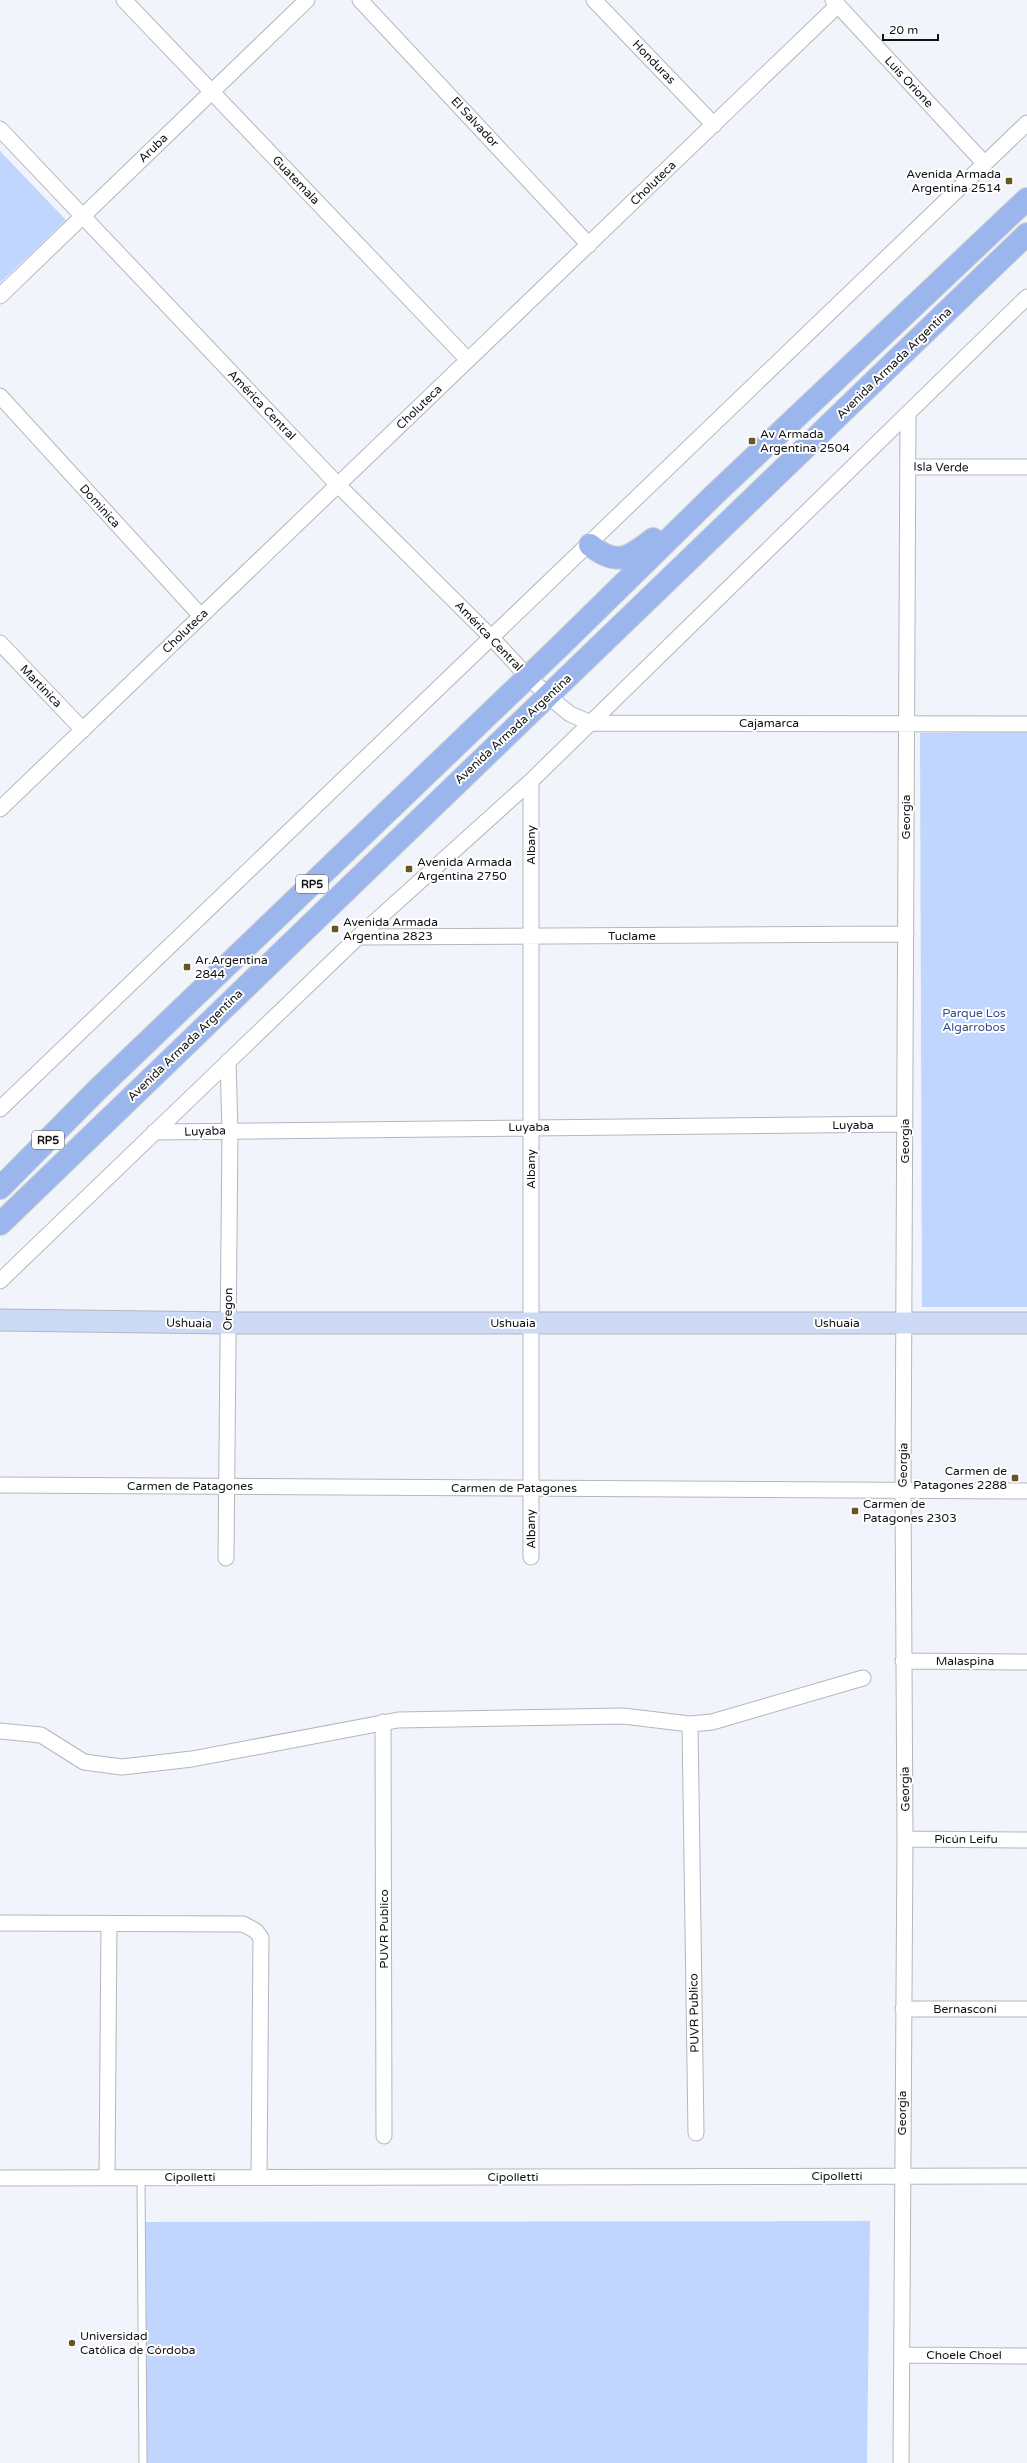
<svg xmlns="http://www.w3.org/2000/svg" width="1027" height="2463" font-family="'Varela Round',sans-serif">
  <rect width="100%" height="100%" fill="#f1f4fb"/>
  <!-- green -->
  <path fill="#c1d6fe" d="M0,151L66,220L0,283Z
    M1027,732V1307H922L920,733Z
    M870,2221L867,2463H145L144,2222Z"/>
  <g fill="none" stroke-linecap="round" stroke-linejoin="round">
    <defs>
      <path id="lane" d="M141,2178L143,2463"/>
      <path id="street" d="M124,0L468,360
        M360,0L589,245
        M594,0L714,125
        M833,0L985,164
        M0,129L338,485L490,636L528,677L559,705L570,714L591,723L1027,724
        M0,296L307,0
        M0,396L201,616
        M908,467H1027
        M0,643L83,730
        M531,781V1557
        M0,809L838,5
        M358,937L906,934
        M0,1109L1027,123
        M154,1132L905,1124
        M0,1281L358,937L531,781L1027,297
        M0,1485L1027,1491
        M226,1558L230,1130L228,1061
        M903,1661L1027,1662
        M383,1722L384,2136
        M690,1724L696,2133
        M0,1731L41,1735L84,1762L122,1767L192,1759L398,1720L623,1716L690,1724L712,1722L863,1678
        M905,1839L1027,1840
        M0,1923L243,1924L256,1931L261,1938L259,2177
        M903,2009H1027
        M0,2178L1027,2176
        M107,2178L109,1924
        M902,2355L1027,2356
        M901,2463L905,1839L903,1491L908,414"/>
      <path id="secondary" d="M0,1320L228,1323H1027"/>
      <path id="primary" d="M590,545C617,567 629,558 653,539
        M0,1188L96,1091L559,647L714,495L1027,199
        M0,1224L1027,234"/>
    </defs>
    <!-- lane casing -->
    <use href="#lane" stroke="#b3b7bd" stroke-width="9"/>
    <!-- street casing -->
    <use href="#street" stroke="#b3b7bd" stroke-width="17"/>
    <!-- secondary casing -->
    <use href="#secondary" stroke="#b3b7bd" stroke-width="23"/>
    <!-- primary casing -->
    <use href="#primary" stroke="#cfd0d0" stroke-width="24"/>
    <!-- lane -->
    <use href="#lane" stroke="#fff" stroke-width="7"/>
    <!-- street -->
    <use href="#street" stroke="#fff" stroke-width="15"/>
    <!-- secondary -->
    <use href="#secondary" stroke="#cddaf6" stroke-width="21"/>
    <!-- primary -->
    <use href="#primary" stroke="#9ab6ed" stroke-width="22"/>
  </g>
  <!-- markers -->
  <g fill="#685523" stroke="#fff" stroke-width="1.5">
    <rect x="1005" y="177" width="8" height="8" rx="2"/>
    <rect x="748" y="437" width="8" height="8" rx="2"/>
    <rect x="405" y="865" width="8" height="8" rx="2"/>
    <rect x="331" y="925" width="8" height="8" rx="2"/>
    <rect x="183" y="963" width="8" height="8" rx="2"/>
    <rect x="1011" y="1474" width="8" height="8" rx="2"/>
    <rect x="851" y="1507" width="8" height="8" rx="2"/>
    <circle cx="72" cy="2343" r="4"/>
  </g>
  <g text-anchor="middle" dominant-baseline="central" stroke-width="4" stroke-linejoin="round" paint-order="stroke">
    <!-- shield labels -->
    <g fill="#fff" stroke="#58595a" stroke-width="1">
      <rect x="296" y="875" width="32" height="18" rx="3"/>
      <rect x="32" y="1131" width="32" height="18" rx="3"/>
    </g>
    <g font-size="11" font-weight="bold" fill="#111214">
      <text x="312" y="884">RP5</text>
      <text x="48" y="1140">RP5</text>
    </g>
    <!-- street labels -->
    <g font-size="12" fill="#111214" stroke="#fff">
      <text transform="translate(654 62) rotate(46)">Honduras</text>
      <text transform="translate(909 82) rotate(47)">Luis Orione</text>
      <text transform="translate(475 122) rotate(47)">El Salvador</text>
      <text transform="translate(153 148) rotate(-44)">Aruba</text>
      <text transform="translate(296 180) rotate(46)">Guatemala</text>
      <text transform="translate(653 183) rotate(-44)">Choluteca</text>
      <text transform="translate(894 363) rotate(-44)">Avenida Armada Argentina</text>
      <text transform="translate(262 405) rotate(46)">América Central</text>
      <text transform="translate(419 407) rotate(-44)">Choluteca</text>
      <text transform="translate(941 467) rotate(1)">Isla Verde</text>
      <text transform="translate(100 506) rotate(48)">Dominica</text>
      <text transform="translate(185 631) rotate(-44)">Choluteca</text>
      <text transform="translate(489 636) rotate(46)">América Central</text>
      <text transform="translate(41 686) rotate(46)">Martinica</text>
      <text x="769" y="723">Cajamarca</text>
      <text transform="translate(513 729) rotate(-43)">Avenida Armada Argentina</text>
      <text transform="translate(906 817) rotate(-90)">Georgia</text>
      <text transform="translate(531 845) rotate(-90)">Albany</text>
      <text x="632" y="936">Tuclame</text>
      <text transform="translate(185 1045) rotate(-44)">Avenida Armada Argentina</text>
      <text x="853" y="1125">Luyaba</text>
      <text x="529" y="1127">Luyaba</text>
      <text transform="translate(205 1131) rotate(-2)">Luyaba</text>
      <text transform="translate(905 1141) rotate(-90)">Georgia</text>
      <text transform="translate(531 1169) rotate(-90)">Albany</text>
      <text transform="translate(228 1309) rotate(-89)">Oregon</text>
      <text transform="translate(189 1323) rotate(1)">Ushuaia</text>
      <text x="513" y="1323">Ushuaia</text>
      <text x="837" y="1323">Ushuaia</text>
      <text transform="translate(903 1465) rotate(-89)">Georgia</text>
      <text x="190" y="1486">Carmen de Patagones</text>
      <text x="514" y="1488">Carmen de Patagones</text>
      <text transform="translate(531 1529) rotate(-91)">Albany</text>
      <text x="965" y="1661">Malaspina</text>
      <text transform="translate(905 1789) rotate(-91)">Georgia</text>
      <text x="966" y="1839">Picún Leifu</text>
      <text transform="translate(384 1929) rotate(-90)">PUVR Publico</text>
      <text x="965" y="2009">Bernasconi</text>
      <text transform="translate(694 2013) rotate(-91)">PUVR Publico</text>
      <text transform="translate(902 2113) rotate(-90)">Georgia</text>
      <text x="837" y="2176">Cipolletti</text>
      <text x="190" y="2177">Cipolletti</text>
      <text x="513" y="2177">Cipolletti</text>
      <text x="964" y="2355">Choele Choel</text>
    </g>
    <!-- poi labels -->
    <g font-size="12" fill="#111214" stroke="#fff" text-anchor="start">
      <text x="1001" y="174" text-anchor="end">Avenida Armada<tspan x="1001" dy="14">Argentina 2514</tspan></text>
      <text x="760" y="434">Av Armada<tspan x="760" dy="14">Argentina 2504</tspan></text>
      <text x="417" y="862">Avenida Armada<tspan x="417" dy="14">Argentina 2750</tspan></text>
      <text x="343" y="922">Avenida Armada<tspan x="343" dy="14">Argentina 2823</tspan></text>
      <text x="195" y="960">Ar.Argentina<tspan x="195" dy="14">2844</tspan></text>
      <text x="1007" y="1471" text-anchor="end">Carmen de<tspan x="1007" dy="14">Patagones 2288</tspan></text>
      <text x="863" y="1504">Carmen de<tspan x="863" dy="14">Patagones 2303</tspan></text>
      <text x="80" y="2336">Universidad<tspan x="80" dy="14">Católica de Córdoba</tspan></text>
    </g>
    <!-- park labels -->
    <g font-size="12" fill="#324f8c" stroke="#fff">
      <text x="974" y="1013">Parque Los<tspan x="974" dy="14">Algarrobos</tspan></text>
    </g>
  </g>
  <!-- scale -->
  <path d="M883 34v6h55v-6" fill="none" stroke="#111214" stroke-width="2"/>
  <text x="889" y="34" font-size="12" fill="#111214" stroke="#ffffff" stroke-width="3" paint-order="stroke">20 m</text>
</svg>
